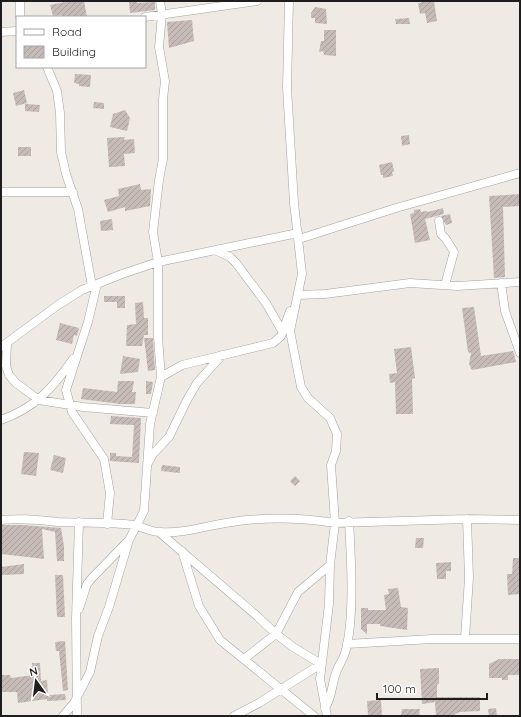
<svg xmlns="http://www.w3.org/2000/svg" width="521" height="717" font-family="Quicksand,sans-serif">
  <defs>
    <pattern id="building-hatch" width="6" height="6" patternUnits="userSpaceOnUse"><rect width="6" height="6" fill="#c7bbb7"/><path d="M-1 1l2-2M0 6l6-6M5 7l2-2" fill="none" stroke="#aaa09d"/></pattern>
  </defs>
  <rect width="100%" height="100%" fill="#efeae4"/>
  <!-- building -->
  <path fill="url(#building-hatch)" d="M70,1H84L87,17H62V15L53,16L50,5Z
    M129,1H137V3L155,2V10L130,13Z
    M420,1H434L437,21L427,23L425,13L420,14L418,3H421Z
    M315,7L326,9L327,24L315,23V18H311V13Z
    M409,18L410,24H396L395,19Z
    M192,20L194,41L169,48L167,22Z
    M324,30H336V56L324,55L323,51L319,52L321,41H324Z
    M75,74L91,75L90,87L79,86V84L74,83Z
    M24,90L27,103L16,106L13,93Z
    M94,102L104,103V109L93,108Z
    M25,104L40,105L39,112L25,111Z
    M125,110L130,118L127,131L110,127L113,114Z
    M409,135L410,144L402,146L401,136Z
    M125,137L124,140L134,139L135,153L124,154L125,166L109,167L107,138Z
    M18,147H31V156H18Z
    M392,162L394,171L392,172L393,176L383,178V175H381L379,165Z
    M140,184L141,190L151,189L150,206L125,211V207L108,212L104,200L119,196L118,189Z
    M520,194V206L503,207L505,277L494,278L489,196Z
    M443,208L444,214L425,219L430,240L415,243L410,214L414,213V210L420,209L421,212L427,211L428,212Z
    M450,214L452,223L446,225L441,216Z
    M112,219L113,230L101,231L100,221Z
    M104,296H125V308H117V302H104Z
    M143,302L144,318H148V335H144L142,346H126L127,325L136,324L135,303Z
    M474,307L481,356L513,351L516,362L472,370L469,364L471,353L468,352L462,308Z
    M60,323L79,328L77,336L74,335L72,344L56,340Z
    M144,338H153L155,370L148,371Z
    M411,347L415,378L412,379L413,414H396L395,382L390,383L389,374L397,373L394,349Z
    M123,356L140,359L138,372L120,374Z
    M118,381H134L132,392H136L135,404H120L81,399L83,388L117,392Z
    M146,381L153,382L151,394H146Z
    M111,416L141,418L139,463L110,461V453H116V456L132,457L134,425L110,424Z
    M24,452L39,453L36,476L21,474Z
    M54,455L66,458L63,473L50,470Z
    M162,465L180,467V473L161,471Z
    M295,476L300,481L295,486L290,481Z
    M1,525H23L61,528L64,546V561H57L55,532L42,529L44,559L1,554Z
    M416,538H424L423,548H415Z
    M513,558H520V594L508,595L507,574H512Z
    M451,562V571H446V579H437L436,563Z
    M24,564V574L1,575V567Z
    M55,575H63L65,617H57Z
    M398,588L401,607L408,608L407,630L380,626V624H367V634L361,629V608H368V610H386L384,595L389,594L388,589Z
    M65,641L68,690L63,691L59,651H56L55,642Z
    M499,659H520V675H508V680H502V678H489V664Z
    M32,663H40L41,681L47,680L48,695L65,694L66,700L47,701V699L18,703L17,692H1V675H10L11,678L33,675Z
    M439,668V683L437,685V697H480V711L460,712L455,714V716H436L435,702L422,704L420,669Z
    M381,700L382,716H368L367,701Z
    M496,708L497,716H489L488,709Z
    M402,709H420L419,716H401Z"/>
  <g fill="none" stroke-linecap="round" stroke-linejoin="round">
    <defs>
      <path id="minor" d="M20,1V17
        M289,1L287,88L294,203L302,274L290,331L301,387L308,398L330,418L337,434L336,451L331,465L335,523L330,565L329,604L320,679L327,716
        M145,17L257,1
        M1,32L17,31
        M47,67L57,91L60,113L61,152L66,174L78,209L92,286
        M1,192H73
        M439,221L441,234L446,239L454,252L445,285
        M299,239L396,208L520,173
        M217,251L230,257L236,263L266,303L282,331
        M501,283L505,311L520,353
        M97,284L88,322L66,390L72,412L104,459L110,493L107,524
        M298,295L325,294L410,283L457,286L520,282
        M7,343L6,366L9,375L16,383L39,400L83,407L153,413
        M1,347L58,305L82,290L122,274L158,262L298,233
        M161,377L182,365L273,343L281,336L290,311
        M1,420C35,408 53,388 73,359
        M148,463L153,454L169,437L187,400L197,383L222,355
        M1,520C22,518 37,520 58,522C83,523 109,522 134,525C143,527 151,532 160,532C185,534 208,525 232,522C265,517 302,518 335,523L467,519L520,520
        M159,532L257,616L276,634L293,647L321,664L259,703L234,716
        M182,551L199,606L220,640L314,716
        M79,609L87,584L92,578L127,542
        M465,638L469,578L467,519
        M347,644L432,639H520
        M244,659L276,634L298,592L330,565
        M325,708C333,695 331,686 336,673C338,666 343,660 345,653C355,620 351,557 349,521
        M63,716L74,703L90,672L98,636L109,607L129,540L144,511L150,424L161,377L158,337V262L153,232L159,180L163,159V99L165,81L159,47L162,14L160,1
        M77,716L76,618L79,522"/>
    </defs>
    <!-- minor casing -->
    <use href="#minor" stroke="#a2a2a2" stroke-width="9"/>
    <!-- minor -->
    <use href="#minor" stroke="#fff" stroke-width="8"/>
  </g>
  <!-- border -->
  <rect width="521" height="717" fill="none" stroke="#1e1e1e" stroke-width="4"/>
  <!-- legend -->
  <rect x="16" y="16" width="130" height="52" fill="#ffffff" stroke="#a5a5a5"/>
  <rect x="24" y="29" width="20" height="6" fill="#ffffff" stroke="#a5a5a5"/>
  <text x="52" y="36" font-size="12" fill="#1e1e1e">Road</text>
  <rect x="24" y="46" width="20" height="12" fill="url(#building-hatch)" stroke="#a5a5a5"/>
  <text x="52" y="56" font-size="12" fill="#1e1e1e">Building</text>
  <!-- north arrow -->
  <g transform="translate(36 681) rotate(346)" stroke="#ffffff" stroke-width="3" paint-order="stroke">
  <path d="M0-3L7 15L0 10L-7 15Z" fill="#1e1e1e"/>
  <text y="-6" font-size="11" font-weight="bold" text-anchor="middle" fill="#1e1e1e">N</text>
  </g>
  <!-- scale -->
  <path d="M377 693v6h110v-6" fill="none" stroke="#1e1e1e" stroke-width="2"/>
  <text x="383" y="693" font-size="12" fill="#1e1e1e" stroke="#ffffff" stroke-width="3" paint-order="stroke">100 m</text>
</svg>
